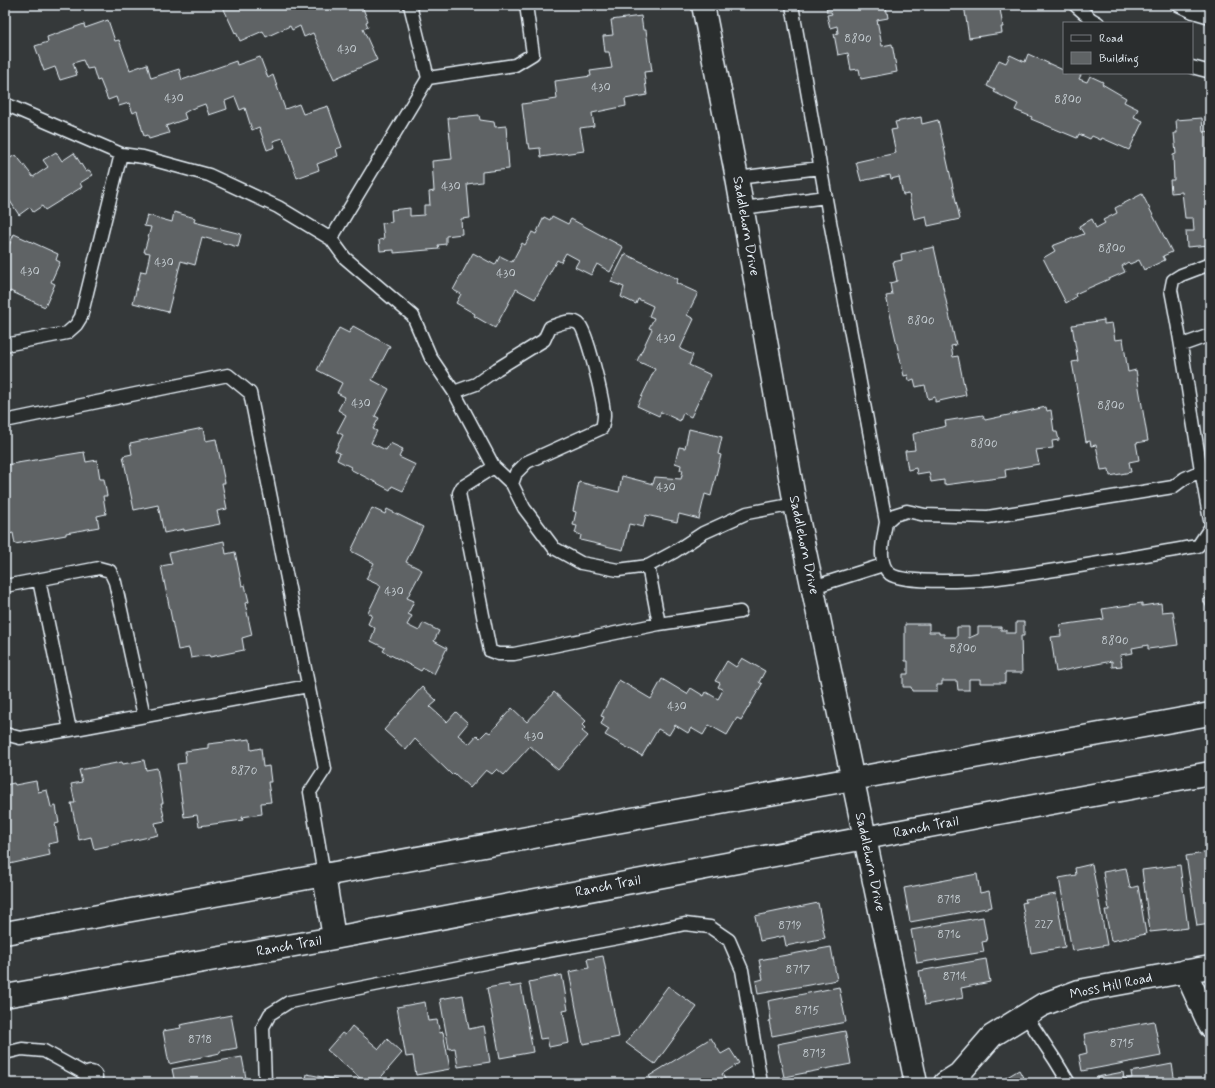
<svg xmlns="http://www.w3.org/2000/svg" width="1215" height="1088" font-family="Mynerve,sans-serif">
  <rect width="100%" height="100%" fill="#35393a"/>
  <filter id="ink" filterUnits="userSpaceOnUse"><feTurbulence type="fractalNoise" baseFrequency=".025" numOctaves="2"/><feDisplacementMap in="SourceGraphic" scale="8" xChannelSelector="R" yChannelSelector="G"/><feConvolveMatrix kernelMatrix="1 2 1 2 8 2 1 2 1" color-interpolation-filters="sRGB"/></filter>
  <g filter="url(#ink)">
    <!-- building -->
    <path fill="#5f6365" stroke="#e8f1f8" d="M222,5H364L362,6L368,21L366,22L368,27L363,29L377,60L334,79L313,33L304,37L300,26L292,30L290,26L266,37L263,31L240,41L236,32L235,33Z
      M826,5H872V8L886,6L888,18L877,20L882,46L892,44L897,72L861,79L859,69L851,70L848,53L838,55L834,34L838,33L837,26L830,28L827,15L832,14L831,12H827Z
      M953,5H1016V6L1000,9L1003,27H1001L1002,33L969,38L964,5L953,7Z
      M641,16L643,30H646L652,71L644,72L647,95L625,99L626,106L592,113L594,126L580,128L584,151L541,157L540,148L530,149L529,144H527L522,104L557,99L555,81L591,76L590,71L612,68L609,52H605L603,36L613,35L611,20Z
      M108,20L115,41L119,40L130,70L147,64L151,78L179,69L182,80L236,61L237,65L260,57L268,78L273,75L285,109L299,104L303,114L328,106L342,147L336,149L338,156L317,164L319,170L297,178L283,138L273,141L275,147L267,150L259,127L252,130L245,108L240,110L235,97L225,101L227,109L209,115L205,104L191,109L184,113L186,119L166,126L169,133L149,139L147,135L144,136L137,111L133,113L129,103L119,106L116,97L108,100L100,80L97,81L93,68L87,69L83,60L73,63L77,75L60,80L55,67L44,71L35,46L48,42L47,37L84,24L85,28Z
      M1028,54L1063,70L1064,69V73H1082L1079,79L1087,82L1090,76L1103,82L1102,84L1126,98L1124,102L1138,109L1134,117L1143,121L1129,150L1102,138L1101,140L1092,136L1090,139L1079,134L1077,138L1031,119L1032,117L1015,110L1018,104L994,92L995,90L987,86L999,60L1006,63L1010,55L1025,62Z
      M479,115L480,120L494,122L495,127L506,126L509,169L482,172V182L467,184L470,218L461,219L462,234L446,236V244L438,245L439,249L394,253V250L380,251L379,240L384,239L382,223L392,222L391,210L410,208V216L424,215V205H430L429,192L434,191L432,161L452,159L448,118Z
      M921,117L922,124L938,120L960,219L928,226L926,216L914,219L909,194L903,195L899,177L891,179L890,175L861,181L856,162L896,153L891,130L897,129L895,122Z
      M1202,118L1203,132L1210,131V245L1187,247L1186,231H1194L1193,218H1185L1182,192L1171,193L1170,180H1174L1173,155L1176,154L1174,133H1177L1176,120Z
      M5,150L10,158L16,155L33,177L48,167L43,160L56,152L62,161L74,153L86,172L89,170L93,175L80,183L82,187L45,210L42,206L33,212L30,207L19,215L10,201L5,204Z
      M1142,194L1172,252L1163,256L1165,260L1144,270L1139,260L1130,264L1128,262L1122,266L1125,272L1075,294L1076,297L1066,303L1043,258L1055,251L1052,246L1084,234L1079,226L1092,219L1096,228L1105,223L1103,220L1117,213L1115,208Z
      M174,212L195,218L194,222L241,234L238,247L202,237L195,265L181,261L168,312L133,303L141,271L146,272L150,253L144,252L151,227L144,226L147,215L172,222Z
      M552,216L568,224L571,219L623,247L610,272L597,264L591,275L575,267L579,260L566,253L561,262L557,260L535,299L516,289L495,328L474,316L475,314L456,303L461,294L453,290L473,253L495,265L500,256L512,262L522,243L525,245L532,232L536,234L544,217L550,220Z
      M14,234L58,254L56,260L60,262L51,282L55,284L45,307L10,291L5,302V255Z
      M934,247L956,345L951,346L953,357L958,356L966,395L935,402V397L928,399L925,385L916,387L914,379L909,381L908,375L904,376L886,296L892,295L890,283L897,281L893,262L902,260L901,254Z
      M625,254L678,279L676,283L698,293L687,315L694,319L680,349L693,355L689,365L711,375L691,417L683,413L680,421L661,412L659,416L637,406L655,369L637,361L652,329L649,328L654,318L649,316L653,306L638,299L636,304L621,297L624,287L611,282Z
      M1104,320V324L1112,323L1115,340L1123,339L1128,372L1136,370L1148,441L1136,443L1139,460L1129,462L1131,472L1110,476L1109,469L1101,470L1096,445L1091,446L1090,441L1086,442L1072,362L1078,361L1072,325Z
      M353,326L390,346L372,380L389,389L375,416L379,418L373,429L377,431L371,443L386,450L390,443L403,449L399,457L416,465L403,491L392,486L390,490L350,469L351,467L337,460L340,453L335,451L343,435L337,432L346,415L338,410L345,397L337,393L342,383L317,370L339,328L349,333Z
      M1046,407L1047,411L1051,410L1054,432H1057L1059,440L1052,441L1053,448L1036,450L1039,464L1005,470L1006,477L944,485V480L931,482L929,472L917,474L916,468L908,470L905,451L915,450L913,434L946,426L945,421L983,415L985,420Z
      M203,428L205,441L216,439L225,483H222L227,509L217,511L220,524L184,531V529L164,533L158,505L134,510L123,456L132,454L130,443Z
      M689,429L722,437L718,454L721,455L711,496L705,494L699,519L679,514L677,522L646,515L643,527L629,524L623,550L580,540L581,535L575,533L577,526L573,525L576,512L573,511L579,482L619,492L622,476L653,484L655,477L681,479L683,470H680L681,465L675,463L679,447L685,448Z
      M84,452L86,462L97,460L100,479H104L107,496H103L106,514L97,516L99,527L66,533V535L15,544L13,533L5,535V465Z
      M372,508L385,514L387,509L423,527L406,562L422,570L407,598L414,601L408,614L412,616L407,625L419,631L423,623L439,631L434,641L447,648L434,674L423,668L421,671L383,651L385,648L371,641L375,628L368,624L372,615L368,613L381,586L366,579L374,563L351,551Z
      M224,541L226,554L235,552L242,586L245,585L249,602L245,603L252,635L242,638L244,650L210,657L209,655L191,658L189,648L178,650L161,566L172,564L169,553Z
      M1210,596V614L1203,600Z
      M1142,603V606L1161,603L1162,612L1173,611L1178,645L1148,649V645L1132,648L1133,653L1120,655L1122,666L1112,667V661L1056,672L1051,637L1061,636L1060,625L1104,619L1102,609Z
      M1016,622H1024V636H1021L1022,673H1005V683H980V679H969V690H958L957,681H942V685H937V691H912L911,687H903V674H908V661H905V624H929V632H939V634H944V637H957V627H969V638L978,634V627H1001V630H1006V633H1016Z
      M742,658L765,671L759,682L762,684L741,720L737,718L727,735L709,725L703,735L691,728L688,733L675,725L669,735L658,729L642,756L605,735L609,729L601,724L604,717L601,716L619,680L651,699L662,679L687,694L691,688L704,696L706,692L718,699L723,690L718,687L720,683L715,681L727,661L736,667Z
      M422,687L437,701L430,707L447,722L456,712L468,723L458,735L469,744L477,735L480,738L487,731L490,733L512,708L527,722L554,692L586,721L582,725L585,728L582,731L588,736L558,770L530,746L504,775L497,769L492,774L486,770L470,788L454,773L452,775L415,739L406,750L384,730Z
      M250,739L251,750L261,748L263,767L269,766L271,782H268L271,802L261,803L262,814L242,817L243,820L199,826L197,815L184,817L177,764L186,763L185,751L208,748V744Z
      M144,760L146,770L157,768L163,803H161L165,821L155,823L158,835L94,849L91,837L79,840L71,803H75L71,784L82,782L79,770L122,762L123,764Z
      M36,781L38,792L47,790L51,807L56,806L59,823L55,824L58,842L48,844L50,855L5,865V785L14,783L15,785Z
      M1210,852V924L1197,926L1186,856Z
      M1092,864L1107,945L1072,951L1059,878L1076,875L1075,868Z
      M1180,865L1188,928L1150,932L1142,870Z
      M1126,868L1130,888L1138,886L1146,934L1111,941L1105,910H1109L1103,872Z
      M977,874L980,893L989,891L992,907L910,922L904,888Z
      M1056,894L1065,947L1031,953L1022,903L1026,902L1025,899Z
      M818,903L825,938L786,946L784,936L760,941L755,916Z
      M983,917L987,941L982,942L984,952L917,963L911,930Z
      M831,947L837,980L758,994L756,981L763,979L759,960Z
      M603,956L619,1037L583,1044L569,972L589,968L587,959Z
      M986,959L990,982L961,988L963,998L925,1005L919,971Z
      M562,975L568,1010L563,1011L569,1043L549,1047L547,1038L540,1039L529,982Z
      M509,984L510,987L521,985L533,1052L500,1058L487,988Z
      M668,986L697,1007L655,1064L626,1043Z
      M839,987L846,1022L772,1036L769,1021L771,1020L768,1001Z
      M463,995L469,1029L484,1026L490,1062L458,1067L455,1048L449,1049L440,999Z
      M425,1002L428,1021L437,1020L440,1033L443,1032L450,1069L416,1075L413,1056L406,1057L397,1007Z
      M231,1015L237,1048L220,1051V1053L169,1064L163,1031L181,1028L180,1025Z
      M1154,1021L1161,1056L1082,1071L1079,1055L1087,1053L1084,1034Z
      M352,1026L379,1049L387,1039L402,1053L376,1083H366L327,1050L342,1033L345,1035Z
      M845,1031L851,1064L784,1077L777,1044Z
      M711,1038L721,1054L730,1049L739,1063L722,1074L727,1082L654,1083L649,1076Z
      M242,1057L246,1078L242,1079V1083H175L172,1069Z
      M1172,1064L1175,1083H1098L1097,1077L1123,1072L1124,1079L1132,1078L1131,1072Z
      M1019,1070L1026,1083H997Z
      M307,1074L337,1080L336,1083H305Z"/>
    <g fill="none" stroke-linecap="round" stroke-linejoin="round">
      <defs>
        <path id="lane" d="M410,5L428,78
          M792,5L829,216L886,522
          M1075,5L1091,19L1098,23
          M1178,5L1193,12L1210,17
          M1192,67L1207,71L1210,70
          M5,104L121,154L143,157L209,175L278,207L331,239L345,258L413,316L431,358L454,392L494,467L512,484
          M737,178L820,168
          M743,208L826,197
          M331,239L428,78L515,65L533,54L526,5
          M1210,264L1181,275L1173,280L1171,290C1186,366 1195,443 1210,520
          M5,345L67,333L76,325L81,317L121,154
          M1182,345L1210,335
          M454,392L476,384L497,369L544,340L550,327C558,325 571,317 579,324C587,330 604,403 604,415C604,419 603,424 602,428L527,462L516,473L512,484L524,508L554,548L581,563L618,570L648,566L674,552L703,533L747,513L795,504
          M5,421L228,375L250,393L325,769L310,792L324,875
          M494,467L462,487L459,493L490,651L498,654H514L659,624L740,612
          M1201,471L1185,478L1173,487L988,517L925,515L907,511L894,515L886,522C884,537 876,562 890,574C903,584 979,581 998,578C1065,570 1131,557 1198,546L1210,528
          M648,566L659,624
          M39,580L70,730
          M5,586L99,568L110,571L115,582L144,716
          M813,587L883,565
          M5,734L20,738L70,730L308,686
          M1026,1016L1055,1060L1069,1083
          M5,1053L22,1049L44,1051L91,1077
          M265,1083L263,1027L270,1014L289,1002L495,961L634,935L685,924L710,927L729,940L742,970L761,1083"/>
        <path id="street" d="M865,838L916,1083
          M1185,971L1210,1026
          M90,1083L91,1077
          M945,1083L959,1074L992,1036L1042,1005L1079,991L1210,967"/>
        <path id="secondary" d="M703,5L737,178L795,504L865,838
          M324,875L334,938
          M5,933L1210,714
          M5,996L334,938L1210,773"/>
      </defs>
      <!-- lane casing -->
      <use href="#lane" stroke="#e8f1f8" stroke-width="15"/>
      <!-- street casing -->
      <use href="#street" stroke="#e8f1f8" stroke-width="25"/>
      <!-- secondary casing -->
      <use href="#secondary" stroke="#e8f1f8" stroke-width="25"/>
      <!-- lane -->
      <use href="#lane" stroke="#2a2d2e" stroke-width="12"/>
      <!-- street -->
      <use href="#street" stroke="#2a2d2e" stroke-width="22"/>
      <!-- secondary -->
      <use href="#secondary" stroke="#2a2d2e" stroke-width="22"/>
    </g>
  </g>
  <g text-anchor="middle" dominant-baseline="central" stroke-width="4" stroke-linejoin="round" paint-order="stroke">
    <!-- number labels -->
    <g font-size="12" fill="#c6ced3">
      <text x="858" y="39">8800</text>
      <text x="347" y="50">430</text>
      <text x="601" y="88">430</text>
      <text x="174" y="99">430</text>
      <text x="1068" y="100">8800</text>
      <text x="451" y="187">430</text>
      <text x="1112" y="249">8800</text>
      <text x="164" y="263">430</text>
      <text x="30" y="272">430</text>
      <text x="506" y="274">430</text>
      <text x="921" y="321">8800</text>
      <text x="666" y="339">430</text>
      <text x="361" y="404">430</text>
      <text x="1111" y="406">8800</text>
      <text x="984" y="444">8800</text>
      <text x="666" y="488">430</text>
      <text x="394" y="592">430</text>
      <text x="1115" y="641">8800</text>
      <text x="963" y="649">8800</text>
      <text x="677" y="707">430</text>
      <text x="534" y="737">430</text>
      <text x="244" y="771">8870</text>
      <text x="949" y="900">8718</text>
      <text x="1044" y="925">227</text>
      <text x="790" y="926">8719</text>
      <text x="949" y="935">8716</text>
      <text x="798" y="970">8717</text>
      <text x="955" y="977">8714</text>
      <text x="807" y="1011">8715</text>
      <text x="200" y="1040">8718</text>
      <text x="1122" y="1044">8715</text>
      <text x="814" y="1054">8713</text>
    </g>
    <!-- street labels -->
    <g font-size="14" fill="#e8f1f8" stroke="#2a2d2e">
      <text transform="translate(746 226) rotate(80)">Saddlehorn Drive</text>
      <text transform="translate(804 545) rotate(78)">Saddlehorn Drive</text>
      <text transform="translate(926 827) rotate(-11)">Ranch Trail</text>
      <text transform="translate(870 862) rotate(78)">Saddlehorn Drive</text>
      <text transform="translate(608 886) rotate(-11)">Ranch Trail</text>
      <text transform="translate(289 946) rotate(-10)">Ranch Trail</text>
      <text transform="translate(1111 986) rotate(-12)">Moss Hill Road</text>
    </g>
  </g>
  <!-- margin -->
  <rect width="1215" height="1088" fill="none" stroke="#2a2d2e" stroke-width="20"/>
  <rect x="10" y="10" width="1195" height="1068" fill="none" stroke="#e8f1f8" stroke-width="1.5" filter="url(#ink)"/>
  <!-- legend -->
  <rect x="1063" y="22" width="130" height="52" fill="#2a2d2e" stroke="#767b7f"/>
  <rect x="1071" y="35" width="20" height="6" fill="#2a2d2e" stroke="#767b7f"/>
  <text x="1099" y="42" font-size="12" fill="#e8f1f8">Road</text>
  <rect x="1071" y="52" width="20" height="12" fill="#5f6365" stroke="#767b7f"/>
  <text x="1099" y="62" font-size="12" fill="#e8f1f8">Building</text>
</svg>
